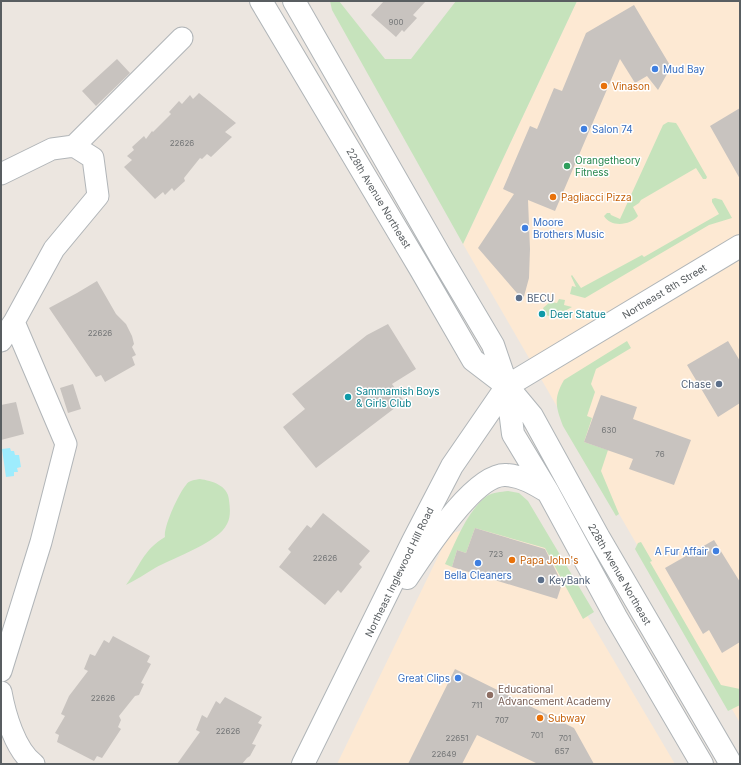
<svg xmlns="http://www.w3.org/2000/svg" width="741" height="765" font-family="Inter,sans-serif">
  <rect width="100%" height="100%" fill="#ece6e0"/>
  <!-- commercial -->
  <path fill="#fde9d3" d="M577,1H740V723L463,244Z
    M526,512L675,764H337L449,534Z"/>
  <!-- green -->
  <path fill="#c6e3bc" d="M330,1H339L385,59H411L456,1H577L463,244L332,10Z
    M668,122L676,123L678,126L707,177L706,179H703L696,168L641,200L639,203L633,207L638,216C631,225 611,228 604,216L607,213H610L611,215L620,219L663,125Z
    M715,198L722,200L732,218L709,225L585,298L570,294L572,286L576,287L571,276L572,275L581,288L642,255L644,257L719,214L712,202V199Z
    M559,299L565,300L564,305L572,307L554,317L545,315L543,308L550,302L557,303Z
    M627,341L631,348L596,369L591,384L595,392L587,416L592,418L584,442L608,450L601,471L619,514L616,516L563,426C556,407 553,399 564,380Z
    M200,479C212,481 228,485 229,500C230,508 231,517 227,524C219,542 173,558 155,568C145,574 136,580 126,585C140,566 143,550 165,537C163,527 179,493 186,485C189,480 195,480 200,479Z
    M508,491L519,493L528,501L594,612L583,619L545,548L475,528L466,553L457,550L452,567L445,564C456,542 466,512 487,496C493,492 501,492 508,491Z
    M641,542L652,561L650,562L721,685L740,689V705L728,711L635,549L638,543Z"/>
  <!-- water -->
  <path fill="#9eecfd" d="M10,448L11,451H14L15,455H19L21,467L17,468L18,472H14V476L6,477L2,449Z"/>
  <!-- building -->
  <path fill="#c8c3bf" d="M384,1H426L413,15L417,18L404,32L402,30L396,37L371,15Z
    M634,5L671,67L658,90L647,76L635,83L620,59L555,211L528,200L530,249L529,278L523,300L478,248L514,194L503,189L530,126L537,129L554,88L562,91L586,33Z
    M117,59L130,73L96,106L82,91Z
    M199,93L236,123L225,132L232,137L211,157L207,154L202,159L200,158L184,178L185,181L174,191L172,188L165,195L163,192L155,199L124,167L132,160L127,156L134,150L132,147L144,136L146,139L152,131L153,132L171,114L169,112L179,101L182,104L190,95L193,99Z
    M740,108V179L710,126Z
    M97,281L116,314L126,324L132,336L134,344L132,347L136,355L132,357L135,365L105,382L101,375L96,377L49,308L77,293Z
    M388,324L416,369L392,384L404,401L316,468L283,427L305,409L292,394L367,335Z
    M728,341L740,361V403L718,417L687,365Z
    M73,384L81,409L68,413L60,388Z
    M601,395L637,407L633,419L691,440L674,485L629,469L633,459L584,442Z
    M16,402L24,434L1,440V405Z
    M323,513L370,551L359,564L362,567L341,593L338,590L325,605L279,567L291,552L288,549L307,525L311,528Z
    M475,528L545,549L559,577L556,579L561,587L557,599L452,567L457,550L466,553Z
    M714,540L740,582V642L722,653L709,630L703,634L665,568Z
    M113,636L150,656L147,662L151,664L141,683L144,684L139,695L135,696L119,716L121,720L118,727L121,729L102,758L97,756L94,761L57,742L59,735L55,733L65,716L61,714L69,696L88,671L84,669L90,654L95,656L104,640L109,643Z
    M455,669L574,728L594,764H538L477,735L462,764H408Z
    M225,697L262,717L258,723L262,725L252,744L256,745L250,756L247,758L242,764H177L200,732L196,730L202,715L207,718L216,701L220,704Z"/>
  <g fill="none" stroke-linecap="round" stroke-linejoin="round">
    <defs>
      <path id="street" d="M74,146L182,38
        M1,174L52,149L74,146L93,158L98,196L54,249L14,322L66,444L41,542L1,671
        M1,341L14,322
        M1,692C5,714 15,750 34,764"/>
      <path id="secondary" d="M261,1L421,270L473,360L507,386L532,416L598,536L731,764
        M294,1L442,259L493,345L507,386L513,434L548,492L616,617L702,764
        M407,578C424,553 474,473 506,475C522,476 535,484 548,492
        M303,764L413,541L452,466L507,386L740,246"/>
    </defs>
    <!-- street casing -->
    <use href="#street" stroke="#b1b5b8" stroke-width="23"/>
    <!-- secondary casing -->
    <use href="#secondary" stroke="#b0b5b8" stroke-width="24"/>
    <!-- street -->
    <use href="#street" stroke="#fff" stroke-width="21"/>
    <!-- secondary -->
    <use href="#secondary" stroke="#fff" stroke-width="22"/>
  </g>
  <!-- markers -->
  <g fill="#3f7fe0" stroke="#fff" stroke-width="1.5">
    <circle cx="655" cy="69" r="4"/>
    <circle cx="584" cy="129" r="4"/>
    <circle cx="525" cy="228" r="4"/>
    <circle cx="716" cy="551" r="4"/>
    <circle cx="478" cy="563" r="4"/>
    <circle cx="458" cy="678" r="4"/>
  </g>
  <g fill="#e8710a" stroke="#fff" stroke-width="1.5">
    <circle cx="604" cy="86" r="4"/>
    <circle cx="553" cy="197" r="4"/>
    <circle cx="512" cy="560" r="4"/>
    <circle cx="540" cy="718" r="4"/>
  </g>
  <circle fill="#2e9e5b" stroke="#fff" stroke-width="1.5" cx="567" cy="166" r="4"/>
  <g fill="#5c6f8a" stroke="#fff" stroke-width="1.5">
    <circle cx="519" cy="298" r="4"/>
    <circle cx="719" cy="384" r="4"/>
    <circle cx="541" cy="580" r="4"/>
  </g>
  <g fill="#0f9aa8" stroke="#fff" stroke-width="1.5">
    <circle cx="542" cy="314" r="4"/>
    <circle cx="348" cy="397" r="4"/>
  </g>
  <circle fill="#8d6e63" stroke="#fff" stroke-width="1.5" cx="490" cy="695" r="4"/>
  <g text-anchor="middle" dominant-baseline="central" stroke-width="3" stroke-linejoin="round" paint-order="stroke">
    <!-- number labels -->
    <g font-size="8" fill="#757778">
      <text x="396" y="22">900</text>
      <text x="182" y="143">22626</text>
      <text x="100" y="333">22626</text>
      <text x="609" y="430">630</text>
      <text x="660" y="454">76</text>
      <text x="496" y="554">723</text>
      <text x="325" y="558">22626</text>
      <text x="103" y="698">22626</text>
      <text x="477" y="705">711</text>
      <text x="502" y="720">707</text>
      <text x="228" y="731">22626</text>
      <text x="537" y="735">701</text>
      <text x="457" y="738">22651</text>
      <text x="565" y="738">701</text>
      <text x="562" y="751">657</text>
      <text x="444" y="754">22649</text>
    </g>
    <!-- shop labels -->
    <g font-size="10" fill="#366cbe" stroke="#fff" text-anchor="start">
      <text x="663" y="69">Mud Bay</text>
      <text x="592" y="129">Salon 74</text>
      <text x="533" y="222">Moore<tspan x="533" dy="12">Brothers Music</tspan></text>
      <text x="708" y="551" text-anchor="end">A Fur Affair</text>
      <text x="478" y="575" text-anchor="middle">Bella Cleaners</text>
      <text x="450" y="678" text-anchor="end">Great Clips</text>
    </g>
    <!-- food labels -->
    <g font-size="10" fill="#c56008" stroke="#fff" text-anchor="start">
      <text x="612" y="86">Vinason</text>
      <text x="561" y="197">Pagliacci Pizza</text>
      <text x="520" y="560">Papa John's</text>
      <text x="548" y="718">Subway</text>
    </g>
    <!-- leisure labels -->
    <g font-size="10" fill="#27864d" stroke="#fff" text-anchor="start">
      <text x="575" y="160">Orangetheory<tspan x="575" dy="12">Fitness</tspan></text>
    </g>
    <!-- street labels -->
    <g font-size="10" fill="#595e61" stroke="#fff">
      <text transform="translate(379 198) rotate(59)">228th Avenue Northeast</text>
      <text transform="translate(664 291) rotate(-31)">Northeast 8th Street</text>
      <text transform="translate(399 572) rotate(-64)">Northeast Inglewood Hill Road</text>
      <text transform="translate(620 574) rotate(60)">228th Avenue Northeast</text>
    </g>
    <!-- service labels -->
    <g font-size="10" fill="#4e5e75" stroke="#fff" text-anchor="start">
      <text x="527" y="298">BECU</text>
      <text x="711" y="384" text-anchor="end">Chase</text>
      <text x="549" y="580">KeyBank</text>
    </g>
    <!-- culture labels -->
    <g font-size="10" fill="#0d838f" stroke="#fff" text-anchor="start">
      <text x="550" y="314">Deer Statue</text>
      <text x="356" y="391">Sammamish Boys<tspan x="356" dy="12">&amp; Girls Club</tspan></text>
    </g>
    <!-- education labels -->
    <g font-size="10" fill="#785e54" stroke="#fff" text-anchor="start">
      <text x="498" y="689">Educational<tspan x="498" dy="12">Advancement Academy</tspan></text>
    </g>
  </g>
  <!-- border -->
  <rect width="741" height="765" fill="none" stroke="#595e61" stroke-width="4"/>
</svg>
